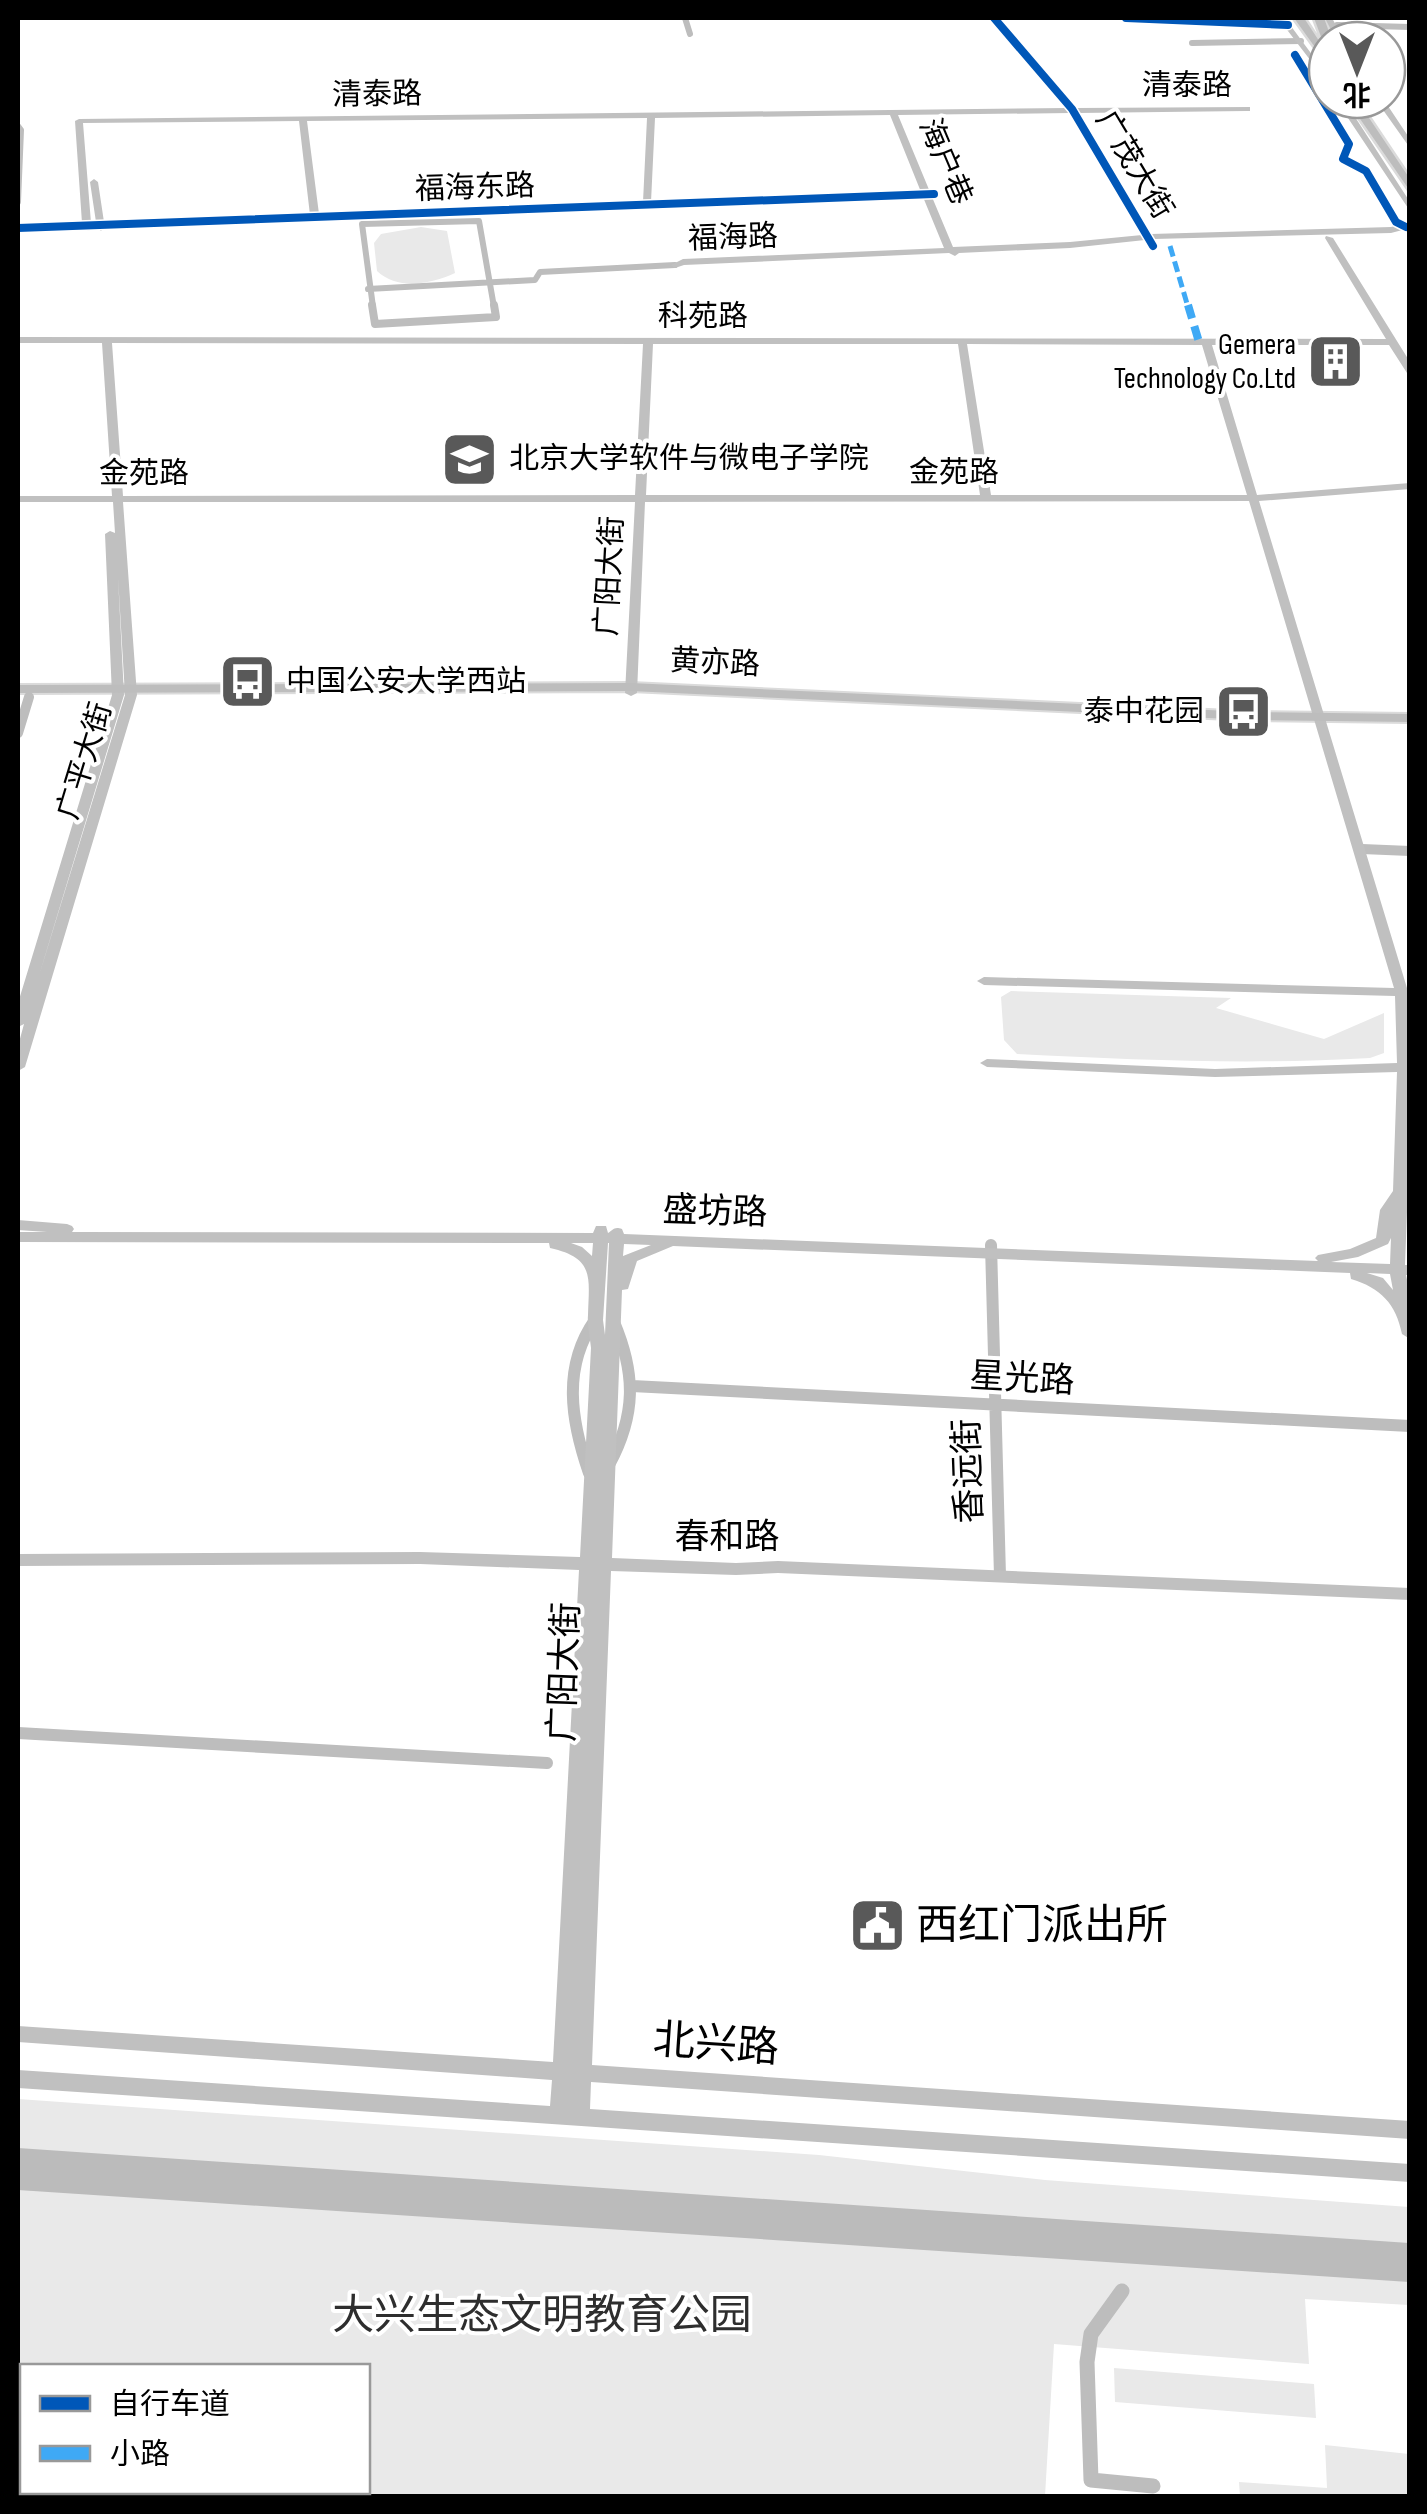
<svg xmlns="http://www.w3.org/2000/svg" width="1427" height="2514" font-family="'Sofia Sans Condensed','Noto Sans SC',sans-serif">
  <rect width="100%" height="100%" fill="#fff"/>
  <!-- green -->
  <path fill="#e9e9e9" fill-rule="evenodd" d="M421,227L447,231L455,273C431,284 398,291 377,271L374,243L381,234Z
    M1011,991L1231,998L1216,1008L1324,1039L1384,1013V1053L1370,1058C1249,1065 1138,1060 1017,1054L1004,1040L1001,997Z
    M18,2099L819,2155L1045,2180L1409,2207V2305L1305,2299L1309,2364L1054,2344L1045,2496H18ZM22,2366H368V2492H22Z
    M1114,2368L1314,2384L1316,2418L1115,2402Z
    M1325,2445L1409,2454V2496H1240L1239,2482L1327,2488Z"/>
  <!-- water -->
  <path fill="#bbb" d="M18,2148L1409,2243V2282L18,2190Z"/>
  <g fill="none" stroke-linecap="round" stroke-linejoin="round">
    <!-- river -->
    <path fill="#bbb" fill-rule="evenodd" d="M1251,18H1279L1280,19L1276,22Z"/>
    <defs>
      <path id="primary" d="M631,683L1251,712L1410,714V722L1251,720L631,691L18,693V685Z"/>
      <path id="highway" d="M1294,18H1304L1327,53V64Z
        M1314,18H1324L1332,40L1323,42Z
        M1347,100H1357L1410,179V191Z"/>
    </defs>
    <!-- primary casing -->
    <use href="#primary" stroke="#dbdbdb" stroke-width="4"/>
    <!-- highway casing -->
    <use href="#highway" stroke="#dbdbdb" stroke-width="5"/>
    <!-- street-far4 -->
    <path stroke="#bdbdbd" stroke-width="6" d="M685,18L690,34
      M1337,25L1410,27
      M1192,43L1301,41
      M18,126L21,130L18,202
      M368,289L535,280L540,272L675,265
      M373,307L362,224L479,221L494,307"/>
    <!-- street-far3 -->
    <path stroke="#bdbdbd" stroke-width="8" d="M372,305L375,324L496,317L494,305"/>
    <!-- street-far2 -->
    <path stroke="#bdbdbd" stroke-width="10" d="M18,733L29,697
      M1362,849L1410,851"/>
    <!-- street-far1 -->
    <path stroke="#bdbdbd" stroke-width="12" d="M991,1245L1000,1576
      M632,1386L1410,1426
      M609,1465C636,1415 636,1374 614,1322
      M589,1473C571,1421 562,1367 595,1320
      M18,1733L547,1763"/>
    <!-- street -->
    <path stroke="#bdbdbd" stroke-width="15" d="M1122,2291L1091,2334L1087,2362L1091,2480L1153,2486"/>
    <!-- secondary -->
    <path fill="#c0c0c0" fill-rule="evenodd" d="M990,18H998L1076,108L1250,107V111H1247L1078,113L1151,234L1391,227L1410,222V228L1391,233L1154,239L1155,242L1151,245L1145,240L1070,248L959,253L955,256L949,253L684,265L675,268L671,265L683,259L944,248L923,197L319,219L315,222L311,220L105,227L101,231L97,228L87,231L83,228L18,231V225L82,223L75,121L79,119L1067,108ZM1070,113L1142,235L1070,242L953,247L932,197L938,194L930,192L898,115ZM890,115L921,192L651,202L655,118ZM647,118L643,202L319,214L307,121ZM299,121L310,215L104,222L98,182L94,179L90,182L96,222L91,223L83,123Z
      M1278,18H1285L1327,75V82Z
      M1325,18H1332L1344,40H1336Z
      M1336,100H1344L1410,202V211Z
      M1376,100H1384L1410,139V148Z
      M1326,236L1333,238L1410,362V374L1407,373L1389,345H1212L1257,495L1410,483V489L1259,501L1407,988H1410V1133L1405,1265H1410V1275H1406L1410,1294V1339L1402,1334C1396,1304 1381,1288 1351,1279L1350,1273L673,1246L637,1261L628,1289L622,1290L612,1558L736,1563L778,1561L1410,1588V1600L778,1573L736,1575L611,1571L592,2065L1410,2121V2139L591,2082L590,2109L1410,2164V2182L18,2088V2070L550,2106L552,2080L18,2042V2026L553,2062L579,1570L420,1564L18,1566V1554L420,1552L580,1557L591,1348C590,1337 587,1326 588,1315C589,1277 595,1258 550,1248L549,1243L18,1242V1232H47L18,1230V1220L67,1224L72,1226L74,1229L72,1232L593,1233L596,1226H606L608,1233C613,1230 614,1226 622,1229L624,1234L1318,1261L1315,1258L1318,1255L1350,1249L1376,1238L1380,1210L1393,1191L1397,1072L1215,1077L987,1067L980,1063L987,1059L1215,1069L1397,1063L1395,996L984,985L977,981L984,977L1394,988L1249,501L645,502L637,693L631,696L625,693L635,502H123L137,695L25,1067L18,1071V1046L24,1024L18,1027V1003L112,695L105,534L110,531L115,533L113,502H18V496H112L102,343H18V337L1386,339L1325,238ZM112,343L643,344L635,495L123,496ZM653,344H958L980,495H646ZM967,344L1202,345L1247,495H991ZM118,577L125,695L38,979L124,695ZM1391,1238L1390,1264L1331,1262L1358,1257L1388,1244ZM571,1243H593L592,1256L582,1247ZM608,1243H609L605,1335L603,1320ZM624,1244L651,1245L623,1256ZM1367,1273L1390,1274L1393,1290L1383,1278Z"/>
    <!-- primary -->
    <use href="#primary" fill="#bdbdbd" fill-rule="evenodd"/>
    <!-- highway -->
    <use href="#highway" fill="#bdbdbd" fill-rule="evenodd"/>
    <!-- quiet-far1 -->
    <path stroke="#3fa9f5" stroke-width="5" stroke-dasharray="11 5" stroke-linecap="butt" d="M1170,246L1188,307"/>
    <!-- quiet -->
    <path stroke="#3fa9f5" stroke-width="8" stroke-dasharray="14 8" stroke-linecap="butt" d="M1188,305L1199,342"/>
    <defs>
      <path id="cycleway" d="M994,18L1072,109L1153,246
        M1126,18L1288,25
        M1295,55L1349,144L1343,159L1366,171L1396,222L1406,227
        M18,228L934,194"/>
    </defs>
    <!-- cycleway casing -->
    <use href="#cycleway" stroke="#fff" stroke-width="11"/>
    <!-- cycleway -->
    <use href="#cycleway" stroke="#0057b8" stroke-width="8"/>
  </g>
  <!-- icons -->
  <defs>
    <symbol id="building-square" viewBox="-11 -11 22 22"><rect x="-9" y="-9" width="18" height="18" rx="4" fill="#595959" stroke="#fff"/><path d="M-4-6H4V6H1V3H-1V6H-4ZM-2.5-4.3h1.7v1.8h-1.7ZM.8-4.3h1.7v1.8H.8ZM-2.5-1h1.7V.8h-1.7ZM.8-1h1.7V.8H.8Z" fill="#fff"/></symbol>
    <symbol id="university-square" viewBox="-11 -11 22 22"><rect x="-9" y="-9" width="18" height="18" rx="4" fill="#595959" stroke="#fff"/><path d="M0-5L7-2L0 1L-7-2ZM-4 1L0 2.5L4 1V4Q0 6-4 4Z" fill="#fff"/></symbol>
    <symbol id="bus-square" viewBox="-11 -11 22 22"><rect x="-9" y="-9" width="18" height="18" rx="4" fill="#595959" stroke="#fff"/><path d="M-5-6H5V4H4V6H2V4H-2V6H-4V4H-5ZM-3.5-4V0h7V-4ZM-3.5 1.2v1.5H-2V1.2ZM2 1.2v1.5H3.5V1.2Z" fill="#fff"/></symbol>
    <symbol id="civic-square" viewBox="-11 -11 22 22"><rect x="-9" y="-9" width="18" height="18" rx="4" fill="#595959" stroke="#fff"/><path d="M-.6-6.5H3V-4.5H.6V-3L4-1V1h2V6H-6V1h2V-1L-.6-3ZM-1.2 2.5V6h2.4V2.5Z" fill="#fff"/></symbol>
  </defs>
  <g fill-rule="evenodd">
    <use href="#building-square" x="1304" y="330" width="63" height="63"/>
    <use href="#university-square" x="438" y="428" width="63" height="63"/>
    <use href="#bus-square" x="216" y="650" width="63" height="63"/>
    <use href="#bus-square" x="1212" y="680" width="63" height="63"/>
    <use href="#civic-square" x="846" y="1894" width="63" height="63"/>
  </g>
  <g text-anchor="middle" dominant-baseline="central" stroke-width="8" stroke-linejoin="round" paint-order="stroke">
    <!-- far-street labels -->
    <g font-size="30" fill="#000" stroke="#fff">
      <text x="1187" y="86">清泰路</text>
      <text transform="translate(377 95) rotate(-1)">清泰路</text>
      <text transform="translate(945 162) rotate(67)">海户巷</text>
      <text transform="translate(1134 165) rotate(59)">广茂大街</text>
      <text transform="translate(475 188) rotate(-2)">福海东路</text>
      <text transform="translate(733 238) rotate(-2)">福海路</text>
      <text x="703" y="317">科苑路</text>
      <text x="954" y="473">金苑路</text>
      <text x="144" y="474">金苑路</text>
      <text transform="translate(610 576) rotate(-87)">广阳大街</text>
      <text transform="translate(715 663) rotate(3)">黄亦路</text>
      <text transform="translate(85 761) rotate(-73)">广平大街</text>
    </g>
    <!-- far-poi labels -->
    <g font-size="30" fill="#000" stroke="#fff" text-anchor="end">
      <text x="1296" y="345">Gemera<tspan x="1296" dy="34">Technology Co.Ltd</tspan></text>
      <text x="509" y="459" text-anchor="start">北京大学软件与微电子学院</text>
      <text x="286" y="682" text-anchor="start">中国公安大学西站</text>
      <text x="1204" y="712">泰中花园</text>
    </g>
    <!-- street labels -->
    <g font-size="35" fill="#000" stroke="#fff">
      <text transform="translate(715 1212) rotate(2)">盛坊路</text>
      <text transform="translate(1022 1379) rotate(3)">星光路</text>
      <text transform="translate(969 1471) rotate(-92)">香远街</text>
      <text x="727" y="1537">春和路</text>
      <text transform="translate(565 1672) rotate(-88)">广阳大街</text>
    </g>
    <!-- near-poi labels -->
    <g font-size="42" fill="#000" stroke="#fff" text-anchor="start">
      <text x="916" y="1926">西红门派出所</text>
    </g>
    <!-- near-street labels -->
    <g font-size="42" fill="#000" stroke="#fff">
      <text transform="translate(716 2045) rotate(4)">北兴路</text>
    </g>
    <!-- near-park labels -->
    <g font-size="42" fill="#2e2e2e" stroke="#fff">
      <text x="542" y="2316">大兴生态文明教育公园</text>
    </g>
  </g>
  <!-- border -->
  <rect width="1427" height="2514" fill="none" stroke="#000000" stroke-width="40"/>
  <!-- legend -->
  <rect x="20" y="2364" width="350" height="130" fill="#ffffff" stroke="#999999" stroke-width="2.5"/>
  <rect x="40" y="2396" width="50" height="15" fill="#0057b8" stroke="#999999" stroke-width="2.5"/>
  <text x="110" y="2414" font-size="30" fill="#000000">自行车道</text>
  <rect x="40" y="2446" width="50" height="15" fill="#3fa9f5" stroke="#999999" stroke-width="2.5"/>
  <text x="110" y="2464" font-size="30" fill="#000000">小路</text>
  <!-- north arrow -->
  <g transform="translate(1357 70) rotate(180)"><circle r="48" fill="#ffffff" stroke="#999999" stroke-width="2.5"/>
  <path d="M0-8L18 38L0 25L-18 38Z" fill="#595959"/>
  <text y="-15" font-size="28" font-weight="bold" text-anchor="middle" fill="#000000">北</text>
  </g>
</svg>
